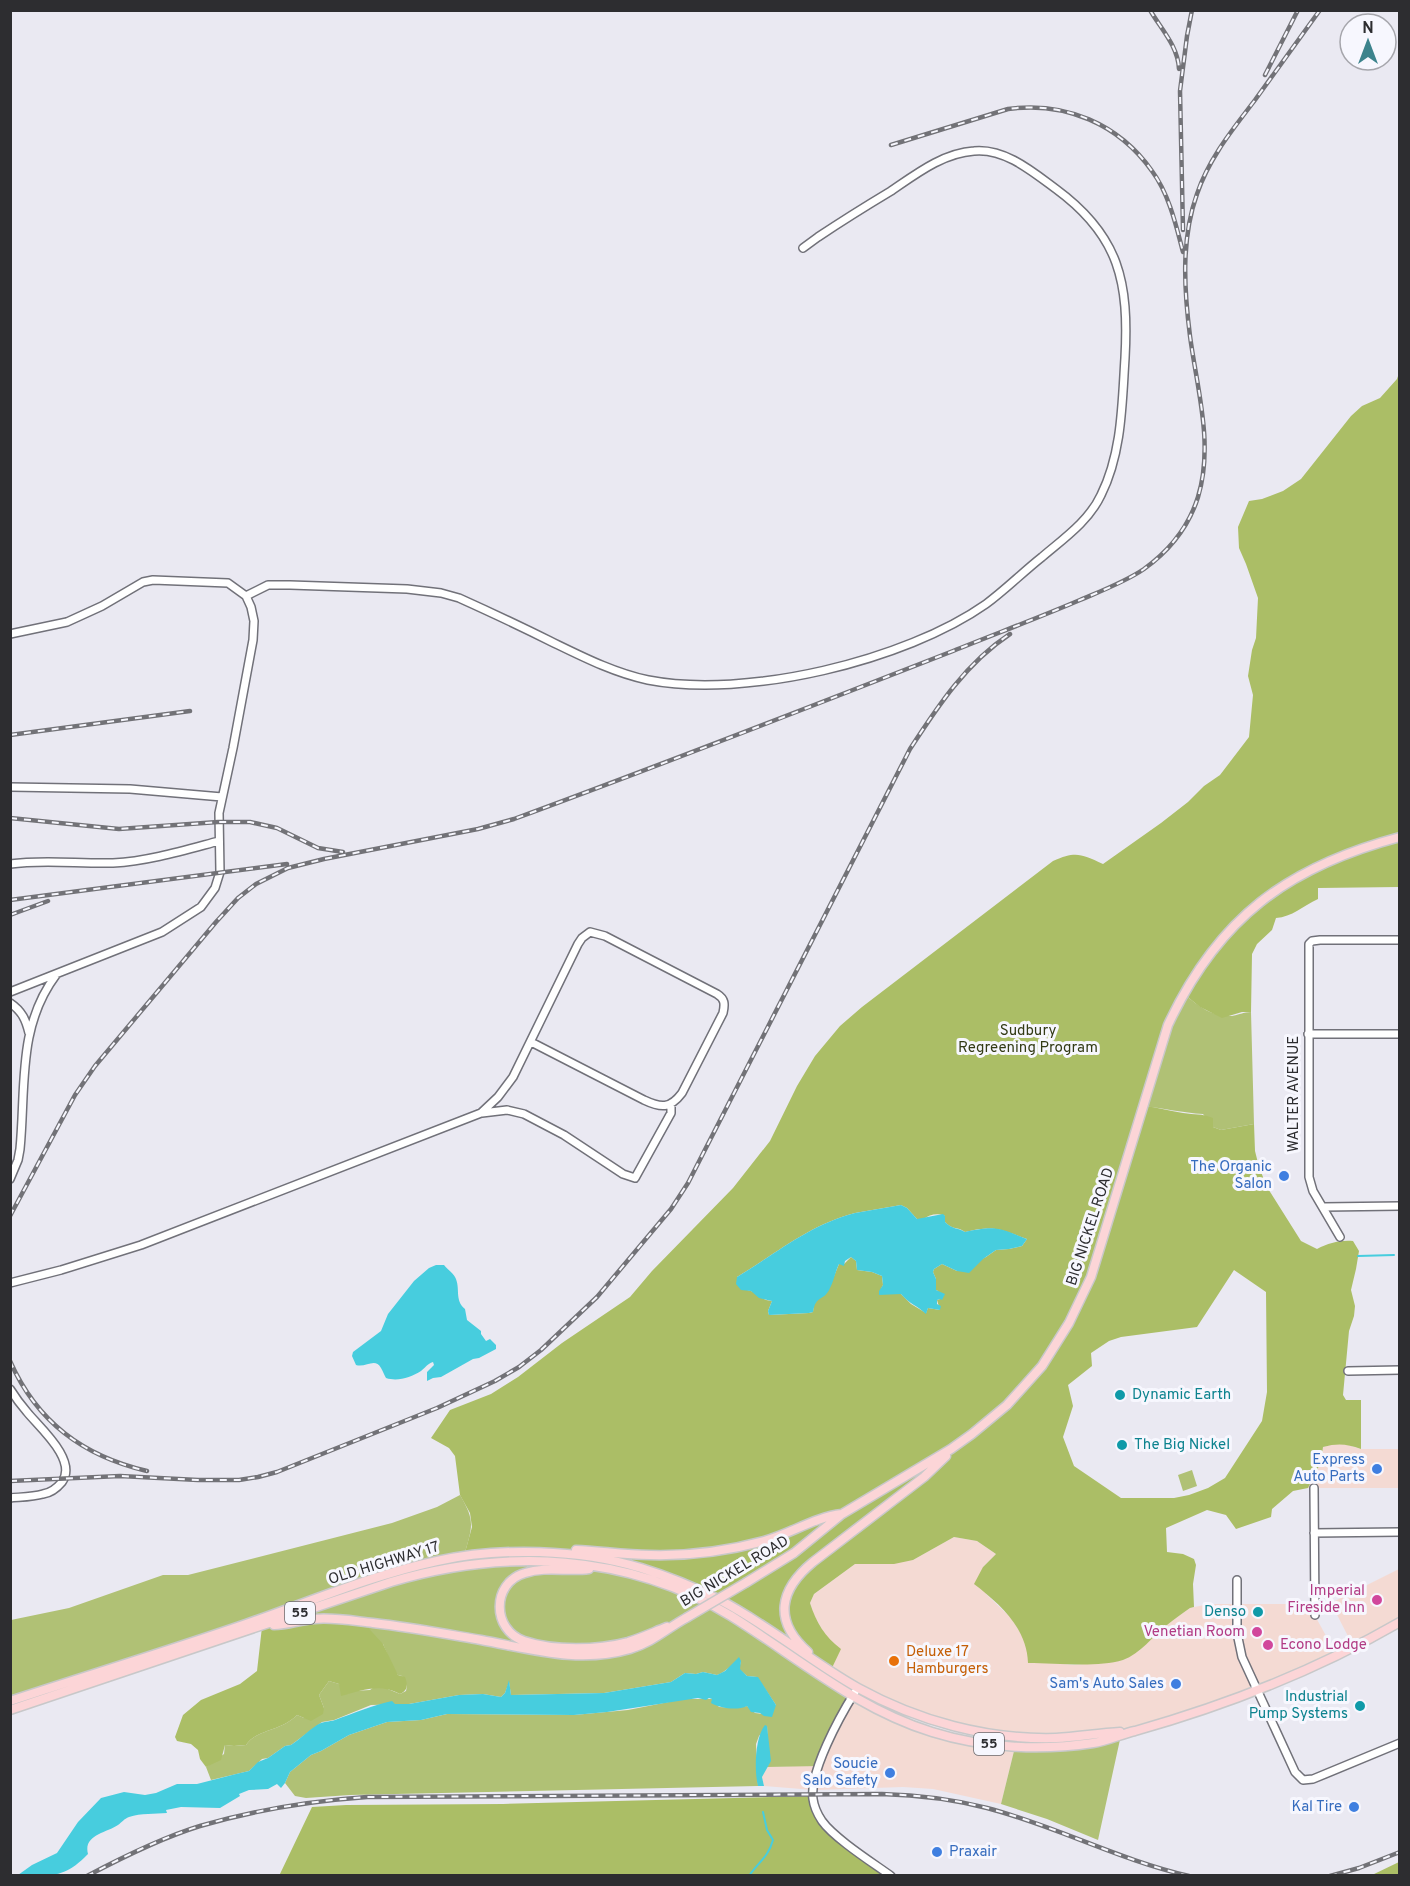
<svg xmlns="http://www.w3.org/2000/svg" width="1410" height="1886" font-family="Overpass,sans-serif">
  <rect width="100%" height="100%" fill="#eae9f2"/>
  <!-- commercial -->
  <path fill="#f4dad3" d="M1335,1444H1345L1361,1449H1399V1488H1308L1321,1462L1323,1447Z
    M954,1537L977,1541L996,1554L983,1567L986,1594L1011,1618L1024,1638L1028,1655L1053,1663L1074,1665L1123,1660L1140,1650L1166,1625L1190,1608L1209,1604H1313L1314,1614L1336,1654L1290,1676L1140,1729L1087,1735H1003L909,1711L831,1670L840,1649L826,1637L813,1613L810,1603L814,1594L855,1564L913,1560Z
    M1399,1569V1621L1353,1646L1331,1603Z
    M852,1697L918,1728L1015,1747L1001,1804L933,1789L903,1787L814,1790L764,1786L762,1777L766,1767L820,1765Z"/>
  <!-- green -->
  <path fill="#b0c175" d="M1184,994C1200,1007 1210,1016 1232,1016C1238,1015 1244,1012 1251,1012L1254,1124L1221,1130L1213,1127L1203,1114C1183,1113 1164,1108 1143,1106L1163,1041Z
    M1192,1470L1197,1486L1183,1491L1178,1475Z
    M460,1495C476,1522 472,1527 464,1556L439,1560L11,1701V1620L69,1608L163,1575H188L392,1523L437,1507Z
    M483,1563L615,1570L699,1600L852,1697L820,1766L766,1767L769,1764L767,1726L759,1736L756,1744L758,1786L350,1795L306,1798L295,1796L285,1783L290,1772L311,1755L321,1751L349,1735L387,1722L421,1720L447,1714L574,1715L628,1710L684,1699H712L719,1707L735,1708L747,1706L755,1713L763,1714L776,1705L757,1677L747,1676L739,1669L741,1661C731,1664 726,1672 717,1675L703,1672L696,1674L685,1673L671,1682L604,1693L511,1695L509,1682L505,1693L501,1697L483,1694L459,1695L409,1704L371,1705L334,1720L322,1722L291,1745L285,1746L268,1758L262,1759L249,1771L211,1780L206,1767L224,1754L225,1745L235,1746L246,1745C257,1729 282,1731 297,1715L304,1718L324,1708L319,1695L329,1681L339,1684L347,1694L353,1691L370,1690L374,1687H383L400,1694L406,1691L407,1686L402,1676L398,1675L394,1670L383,1644L267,1625L391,1583Z
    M1121,1735L1098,1840L1047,1819L1001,1804L1015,1747H1037Z"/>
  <!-- forest -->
  <path fill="#abbe66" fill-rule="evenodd" d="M1399,373V887L1318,888V899C1303,906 1292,917 1276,918L1272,930L1257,944L1252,954L1251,1012H1242L1222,1018L1200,1007L1184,994L1179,1002L1144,1106C1157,1107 1170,1111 1183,1113C1195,1115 1201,1113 1213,1118V1127L1221,1130L1254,1124L1255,1151L1259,1167L1267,1187L1301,1241L1317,1249C1329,1243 1339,1240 1353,1241L1359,1251L1356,1269L1351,1290L1355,1306L1354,1316L1349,1331L1343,1395L1346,1400H1361V1449C1347,1444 1338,1443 1323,1447L1321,1462L1308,1488L1293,1491L1272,1509L1271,1517L1236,1529L1226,1515L1207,1510L1166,1528L1167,1552L1183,1554L1194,1559L1196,1565L1193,1584L1194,1607L1190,1608C1182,1614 1174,1619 1167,1625C1153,1636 1140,1654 1123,1660C1097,1668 1055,1663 1028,1663C1027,1628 1000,1604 974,1584L983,1567L996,1554L977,1541L954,1537L913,1560L894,1564H855L814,1594L810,1603C816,1622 825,1637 841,1649L831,1670L691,1586L582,1555L464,1556L472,1527L470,1513L460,1495L455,1456L449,1448L431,1438L450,1410L491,1394L518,1377L562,1343L630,1297L652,1271L733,1188L770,1141L797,1086L815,1056L840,1026L862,1007L1053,861C1076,851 1081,854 1103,864L1161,823L1188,802L1204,786L1220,775L1249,737L1253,695L1248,676L1252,650L1256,638L1258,598L1246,564L1239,548L1238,527L1249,501L1262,499L1283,491L1301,479L1351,416L1362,406L1380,398L1397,379ZM901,1205L907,1208L917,1219H924C929,1214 939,1213 945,1216V1222C954,1231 957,1226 965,1232C994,1225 1000,1229 1027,1239L1022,1246L1009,1249L996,1250L986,1257L957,1271L942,1264L934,1269L933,1272L936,1279V1290L938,1291L940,1299L937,1300L940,1310L928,1308L926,1313L911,1304L901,1294L881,1289L883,1285L882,1276L872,1272L857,1270L856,1261L851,1257L844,1264H839L832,1281L814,1302L813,1312L809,1313L769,1315L768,1311L772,1301C763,1300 761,1297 755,1293C751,1290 745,1290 741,1288L737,1277C775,1254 811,1224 855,1213C870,1210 886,1208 901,1205ZM1234,1270L1266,1292L1267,1392L1262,1421L1225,1478L1208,1488L1189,1495L1174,1498H1121L1074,1466L1063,1437L1073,1406L1068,1385L1092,1366L1091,1353L1109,1341L1121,1337L1197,1327Z
    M300,1620L362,1621L383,1644L398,1675L405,1677C408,1685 408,1690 400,1694C379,1683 363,1690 341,1696L339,1684L329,1681L319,1695L324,1708L323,1714L311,1721L297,1715C282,1731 257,1729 246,1745L234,1746L225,1745L221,1760L206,1767L200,1759L198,1750L191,1744L177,1741L175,1737L183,1715L201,1700L240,1684L257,1671L262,1627Z
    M814,1796L828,1827L892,1876H279L312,1807L346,1805L503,1804Z
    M1399,1862V1875H1372Z"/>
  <!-- water -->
  <path fill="#47cdde" d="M901,1205L907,1208L917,1219L943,1214L945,1216V1222C953,1230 957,1227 965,1232C996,1225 999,1228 1027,1239L1022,1246L1009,1249L996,1250L983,1259L969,1273L957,1271L942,1264L934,1269L933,1272L936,1279V1290L945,1294L942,1300L940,1299L937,1300V1304L941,1306L940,1310L928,1308L926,1314C918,1306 908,1303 901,1294L879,1295V1291L883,1285L882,1276L872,1272L857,1270L856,1261L851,1257L845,1261L844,1266L839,1264C835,1272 834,1281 830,1288C824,1302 816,1294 813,1312L809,1313L769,1315L768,1311L772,1301L759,1298L751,1291L741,1290L736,1284L737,1277C775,1254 811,1224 855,1213C870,1210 886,1208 901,1205Z
    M436,1265H444C447,1269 453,1273 455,1277C461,1288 454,1300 465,1309L467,1320L481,1331V1334L486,1341L490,1339L496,1345V1349L479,1358L473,1359L441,1377L433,1378L427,1381V1372L434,1365L433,1362C427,1364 426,1367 421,1371C411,1377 398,1382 386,1378C384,1375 383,1371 381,1368C375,1357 366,1368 356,1365L352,1356L353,1352L381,1331L388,1314L414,1281L429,1268Z
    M739,1657L741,1661L740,1669L747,1676L758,1677L776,1705L772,1717L764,1716L760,1713L751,1712L747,1706C737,1711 720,1708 711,1703L712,1699L709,1698L706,1700L698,1698L607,1712L574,1715L447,1714L421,1720L387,1722L349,1735L321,1751L311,1755L290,1772L285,1783L281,1788L277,1784L268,1789L249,1790L239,1794L240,1796L220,1808L181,1807L166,1810L167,1813C155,1814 141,1813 129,1817C124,1819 122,1822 118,1825C106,1833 83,1835 88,1854C64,1879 50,1876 18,1875L32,1865L57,1853L78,1822L101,1798L124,1792L145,1795L156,1793L177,1784H197L236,1774L249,1771L258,1762L268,1758L285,1746L291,1745C300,1739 308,1731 317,1725C323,1721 329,1722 335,1720C354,1713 373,1705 392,1701L395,1704H409L459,1695L483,1694L501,1697L505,1693L509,1680L511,1695L604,1693L671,1682L685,1673L696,1674L703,1672L717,1675L725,1671Z
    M765,1725L767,1726L771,1761L762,1777L764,1786H758C754,1771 755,1737 765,1725Z"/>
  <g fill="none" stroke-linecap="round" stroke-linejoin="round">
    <!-- stream -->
    <path stroke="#47cdde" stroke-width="2" d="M1358,1256L1394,1255
      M749,1876C758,1862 768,1858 773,1840L767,1830L763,1812"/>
    <defs>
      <path id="minor" d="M246,596L268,585H290L407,589L441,593L459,598C490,612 520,626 550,641C581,656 614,673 648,680C746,699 905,661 986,604C1005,590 1023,572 1042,557C1063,539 1089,521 1101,495C1122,453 1122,404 1125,358C1129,283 1120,236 1056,189C1033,172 1005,148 974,151C943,153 916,174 891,191C866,206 842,221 818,237L803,248
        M10,634L67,622L102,606L143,582L153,580L228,583L246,596L251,607L254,621L253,640L233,748L219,813L220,872L215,888L201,907L162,932L10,992
        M10,787L130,789L222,797
        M10,864C44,859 79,864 113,863C149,861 185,850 219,841
        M10,1003C22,1011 26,1020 29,1033
        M1308,1034H1400
        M482,1113L507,1110L524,1114L564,1135L623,1174L635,1178L671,1113V1104
        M10,1179L18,1160L20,1149C26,1088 17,1027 56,975
        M1324,1207L1400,1206
        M1340,1237L1313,1191L1309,1177V944L1312,941L1320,940H1400
        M10,1283L61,1270L141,1245L481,1113L498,1097L513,1077L578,944L582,938L590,932L605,936L717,994C725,999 725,1004 723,1013L682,1093C670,1109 661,1108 644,1100L531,1042
        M1348,1371L1400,1370
        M10,1389C15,1397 21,1405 27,1412C39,1427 78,1460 62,1482C57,1488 50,1493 43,1494C33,1497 21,1497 10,1498
        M1314,1488L1315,1615
        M1314,1533L1400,1532
        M1237,1580V1633L1242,1657L1295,1772L1303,1780L1313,1779L1400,1743
        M855,1692C840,1716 809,1772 813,1799C814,1807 818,1815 822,1821C834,1838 873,1863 891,1876"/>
      <path id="major" d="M576,1550C600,1551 625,1555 650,1555C688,1556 727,1551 764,1541C790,1534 815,1517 842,1514
        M589,1569C568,1572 546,1566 525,1573C491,1583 492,1630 524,1641C554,1651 598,1650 628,1642C641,1638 654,1632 667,1627
        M747,1582L794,1553L842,1514L951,1449L972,1434L1007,1405L1042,1366L1069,1323L1091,1277L1168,1025C1218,918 1287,867 1400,837
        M274,1625C288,1625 300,1620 314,1619C333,1617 354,1621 373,1623C409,1627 446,1634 481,1640C531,1649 579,1664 630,1649C653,1642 666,1629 686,1618
        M808,1652C773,1621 779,1590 813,1562L924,1477L946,1456
        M10,1701C89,1675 168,1651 246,1624C309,1602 372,1575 437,1561C500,1547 579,1549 641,1568C667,1576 694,1587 718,1599C767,1624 810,1661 858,1688C918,1721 987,1740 1056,1738C1077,1737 1099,1733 1120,1732
        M10,1710L391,1582C506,1548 627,1553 731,1616C797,1657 857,1709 932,1732C983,1748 1040,1751 1093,1743C1108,1741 1121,1734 1135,1731C1227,1705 1317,1670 1400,1622"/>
    </defs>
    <!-- minor casing -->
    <use href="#minor" stroke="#717179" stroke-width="10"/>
    <!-- major casing -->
    <use href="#major" stroke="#c8c8c9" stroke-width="11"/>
    <!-- minor -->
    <use href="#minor" stroke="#fff" stroke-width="7"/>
    <!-- major -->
    <use href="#major" stroke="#fcd5d7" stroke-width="8"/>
    <defs>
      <path id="rail" d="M1150,10C1161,29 1178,46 1179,69
        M1265,75L1298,10
        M891,145L1008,109C1065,101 1119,124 1152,171C1169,194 1176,225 1183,252
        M1183,230L1180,91L1187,36L1192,10
        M10,735L190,711
        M10,818L119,829L218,822H250L277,828L318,848L343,852
        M10,900L287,864
        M10,915L48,901
        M10,1216L75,1095L95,1066L216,922L238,898L256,884L288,868L324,859L478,829L514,819C661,765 807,708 953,651C995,634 1038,618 1080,600C1101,591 1125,582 1144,569C1169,551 1189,526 1198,497C1214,444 1197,389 1190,336C1184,289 1181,239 1197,194C1209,158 1233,129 1255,100C1277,70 1298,40 1320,10
        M10,1361C37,1422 83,1456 147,1471
        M10,1481L120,1476L198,1480H239L258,1477L277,1472L437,1408L495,1381L519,1367L541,1350L597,1297L671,1209L688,1183L910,749C938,706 966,663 1010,634
        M87,1876C123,1857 161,1838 200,1826C255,1810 310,1801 367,1797L882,1794C918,1795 952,1799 987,1808C1056,1826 1119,1860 1189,1876
        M1330,1876L1359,1868L1400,1852"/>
    </defs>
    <!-- rail casing -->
    <use href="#rail" stroke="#727277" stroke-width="4.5"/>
    <!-- rail -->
    <use href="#rail" stroke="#f7f7fe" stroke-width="2" stroke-dasharray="7" stroke-linecap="butt"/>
    <defs>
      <path id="major-bridge" d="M686,1618L747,1582"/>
    </defs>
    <!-- major-bridge casing -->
    <use href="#major-bridge" stroke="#c8c8c9" stroke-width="11" stroke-linecap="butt"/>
    <!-- major-bridge -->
    <use href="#major-bridge" stroke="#fcd5d7" stroke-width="8"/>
  </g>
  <!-- markers -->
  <g fill="#3f7fe0" stroke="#f7f7fe" stroke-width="2">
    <circle cx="1284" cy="1176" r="6"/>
    <circle cx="1377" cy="1469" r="6"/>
    <circle cx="1176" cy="1684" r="6"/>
    <circle cx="890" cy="1773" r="6"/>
    <circle cx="1354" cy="1807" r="6"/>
    <circle cx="937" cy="1852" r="6"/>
  </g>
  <g fill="#0f9aa8" stroke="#f7f7fe" stroke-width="2">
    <circle cx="1120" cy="1395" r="6"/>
    <circle cx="1122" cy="1445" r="6"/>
    <circle cx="1258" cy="1612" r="6"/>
    <circle cx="1360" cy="1706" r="6"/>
  </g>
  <g fill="#d1479c" stroke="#f7f7fe" stroke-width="2">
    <circle cx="1377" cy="1600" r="6"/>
    <circle cx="1257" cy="1632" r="6"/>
    <circle cx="1268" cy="1645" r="6"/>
  </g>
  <circle fill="#e8710a" stroke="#f7f7fe" stroke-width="2" cx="894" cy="1661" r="6"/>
  <g text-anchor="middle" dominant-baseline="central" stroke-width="6" stroke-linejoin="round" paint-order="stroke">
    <!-- shield labels -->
    <g fill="#f7f7fe" stroke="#6a6a6e" stroke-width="1.5">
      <rect x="285" y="1602" width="30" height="22" rx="4.5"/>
      <rect x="974" y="1733" width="30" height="22" rx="4.5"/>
    </g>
    <g font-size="14" font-weight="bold" fill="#2d2d30">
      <text x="300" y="1613">55</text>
      <text x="989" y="1744">55</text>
    </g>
    <!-- park labels -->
    <g font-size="15" fill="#333b15" stroke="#f7f7fe">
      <text x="1028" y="1031">Sudbury<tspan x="1028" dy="17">Regreening Program</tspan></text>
    </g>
    <!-- street labels -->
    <g font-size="15" fill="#2d2d30" stroke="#f7f7fe">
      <text transform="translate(1294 1094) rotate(-90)">WALTER AVENUE</text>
      <text transform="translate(1091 1227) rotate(-72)">BIG NICKEL ROAD</text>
      <text transform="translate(384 1564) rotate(-17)">OLD HIGHWAY 17</text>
      <text transform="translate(735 1572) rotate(-31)">BIG NICKEL ROAD</text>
    </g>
    <!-- shop labels -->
    <g font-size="15" fill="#366cbe" stroke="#f7f7fe" text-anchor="end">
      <text x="1272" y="1167">The Organic<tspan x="1272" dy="17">Salon</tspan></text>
      <text x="1365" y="1460">Express<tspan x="1365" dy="17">Auto Parts</tspan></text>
      <text x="1164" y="1684">Sam's Auto Sales</text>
      <text x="878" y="1764">Soucie<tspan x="878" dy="17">Salo Safety</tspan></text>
      <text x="1342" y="1807">Kal Tire</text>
      <text x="949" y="1852" text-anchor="start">Praxair</text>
    </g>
    <!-- culture labels -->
    <g font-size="15" fill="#0d838f" stroke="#f7f7fe" text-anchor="start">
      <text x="1132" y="1395">Dynamic Earth</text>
      <text x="1134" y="1445">The Big Nickel</text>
      <text x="1246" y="1612" text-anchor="end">Denso</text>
      <text x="1348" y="1697" text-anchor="end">Industrial<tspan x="1348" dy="17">Pump Systems</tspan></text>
    </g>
    <!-- hotel labels -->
    <g font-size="15" fill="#b23c85" stroke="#f7f7fe" text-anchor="end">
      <text x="1365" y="1591">Imperial<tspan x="1365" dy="17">Fireside Inn</tspan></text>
      <text x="1245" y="1632">Venetian Room</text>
      <text x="1280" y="1645" text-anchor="start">Econo Lodge</text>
    </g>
    <!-- food labels -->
    <g font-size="15" fill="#c56008" stroke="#f7f7fe" text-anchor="start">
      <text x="906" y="1652">Deluxe 17<tspan x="906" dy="17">Hamburgers</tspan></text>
    </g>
  </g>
  <!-- border -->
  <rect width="1410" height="1886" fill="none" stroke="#2d2d30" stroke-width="24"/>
  <!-- north arrow -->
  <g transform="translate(1368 42)"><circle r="28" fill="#f7f7fe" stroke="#a6a6ac" stroke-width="1.5"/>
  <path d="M0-4.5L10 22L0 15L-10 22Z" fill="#3c838c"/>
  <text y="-9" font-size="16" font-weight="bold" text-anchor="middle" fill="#2d2d30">N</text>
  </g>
</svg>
